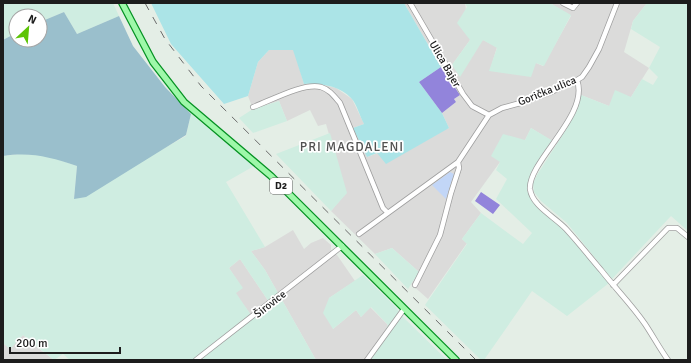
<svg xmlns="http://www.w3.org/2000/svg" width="691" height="363" font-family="Signika,sans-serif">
  <rect width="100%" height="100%" fill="#e4eee6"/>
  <!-- residential -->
  <path fill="#dbdbda" d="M404,3H465L470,40L452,65L483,40L497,47L490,70L536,63L543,66L571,16L550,3H647L633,21L624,52L649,68L631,97L609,106L581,95L567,128L557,144L531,128L525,140L500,162L471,202L481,213L462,239L467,243L428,299L411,284L419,272L392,248L375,254L331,211L346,193L326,124L318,126L310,110L287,121L279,101L253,109L248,96L258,62L269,50H294L304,84L317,83L336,88L352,99L364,124L353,128L367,157L449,128L442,113L456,102L454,99L460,95L441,67Z
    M293,230L304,249L311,243L323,238L331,245V251L337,255L355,281L329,298L333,329L356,310L361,317L370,307L388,325L370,360H316L265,270L251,251L265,247Z
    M240,259L269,302L251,315L235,293L242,288L229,268Z
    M23,335L34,345L54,360H3V343L10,349Z"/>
  <!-- farmland -->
  <path fill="#cfede1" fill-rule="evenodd" d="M3,3H113L119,16L77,34L64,12L40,22V16H16V33L3,40Z
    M465,3H550L571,15L544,66L536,63L531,77L489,71L497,48L483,40L460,77L452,65L470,40L457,23L467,7Z
    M647,3H686L688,5V231L671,216L612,279L567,223L541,201L534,192L533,183L537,175L567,128L581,95L609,106L615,90L631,97L642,79L653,85L658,77L649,68L660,47L631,29L633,21Z
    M279,101L287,121L253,133L239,118L253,109Z
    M191,114L254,166L226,182L265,247L251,251L265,270L316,360H70L63,354L54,360L23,335L10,349L3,343V156L21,154L48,156L77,166L74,199L186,136ZM240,259L269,302L251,315L236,293L243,288L229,268Z
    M531,128L553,141L532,172L527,191L537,206L550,215L572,238L609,283L567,316L532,291L484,360H481L425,305L467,244L462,239L481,213L523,244L532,233L496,199L507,179L496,170L500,162L491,156L503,134L525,140Z
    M330,133L347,193L331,211L276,154Z
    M392,248L419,272L408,289L375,254Z
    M363,275L394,305L404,318L447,360H370L388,325L371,307L361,317L356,310L333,329L323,313L329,298Z"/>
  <!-- grass -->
  <path fill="#abe4e7" d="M151,3H404L441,67L419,82L442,113L449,128L386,164L377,153L367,157L353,128L364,124C360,117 357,104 351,98C340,86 320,83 304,84L293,50H269L258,62L248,96L224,104L171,44Z"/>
  <!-- forest -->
  <path fill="#9abfcc" d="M64,12L77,34L119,16L133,46L165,87L191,114L186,135L86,197L74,199L77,166C50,157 31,152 3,156V40L16,33V40H40V22Z"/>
  <!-- park -->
  <path fill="#c2d6f7" d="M450,172L454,174L446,199L432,185Z"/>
  <!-- pitch -->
  <path fill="#9284db" d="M441,67L460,95L454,99L456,102L442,113L419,82Z
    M481,192L500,205L493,214L475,201Z"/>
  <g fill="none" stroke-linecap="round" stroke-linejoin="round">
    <defs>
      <path id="minor" d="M410,3L463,94L472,106L489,115
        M563,3L573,8L577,3
        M577,80C590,115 528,161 530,189C532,206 555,217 566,229C578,242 589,256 601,270C615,288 632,305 645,324C653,336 660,349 668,360
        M253,107C270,101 304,82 321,87C330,90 334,96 340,103L383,208L387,212
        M359,234L458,162L489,115L502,108L524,102L549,93L577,80L582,77L589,67L599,49L617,3
        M415,285L440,235L451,193L459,168L458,162
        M613,285L668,228H677L688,237
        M196,360L342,246
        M367,360L404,309"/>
      <path id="major" d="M122,3L153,62L184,102L271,176L456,360"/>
    </defs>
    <!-- minor casing -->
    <use href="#minor" stroke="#9e9e9e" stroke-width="6"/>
    <!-- major casing -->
    <use href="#major" stroke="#059223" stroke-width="8"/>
    <!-- minor -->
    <use href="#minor" stroke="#fff" stroke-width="4.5"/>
    <!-- major -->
    <use href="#major" stroke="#9ef8a9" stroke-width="5.5"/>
    <!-- rail -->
    <path stroke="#6b6b6b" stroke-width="1" stroke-dasharray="8 8" stroke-linecap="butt" d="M145,3L165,39L201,86L476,360"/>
  </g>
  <g text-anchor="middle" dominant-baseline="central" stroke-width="3.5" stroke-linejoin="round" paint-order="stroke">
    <!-- shield labels -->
    <rect fill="#fff" stroke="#616161" stroke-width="1" x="270" y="178" width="22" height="16" rx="3"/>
    <g font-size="10" font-weight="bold" fill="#1d1d1d">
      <text x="281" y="186">D2</text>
    </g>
    <!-- street labels -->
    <g font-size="11" fill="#1d1d1d" stroke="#fff">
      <text transform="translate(445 64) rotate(60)">Ulica Bajer</text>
      <text transform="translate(547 91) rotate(-22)">Gorička ulica</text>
      <text transform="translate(270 304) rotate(-38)">Širovice</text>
    </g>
    <!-- quarter labels -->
    <g font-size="13" letter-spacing="1" fill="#505050" stroke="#fff">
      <text x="352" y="147">PRI MAGDALENI</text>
    </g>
  </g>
  <!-- border -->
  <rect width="691" height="363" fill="none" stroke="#1d1d1d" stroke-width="8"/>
  <!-- north arrow -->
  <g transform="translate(28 28) rotate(26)"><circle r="19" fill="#ffffff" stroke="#a5a5a5"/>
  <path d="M0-3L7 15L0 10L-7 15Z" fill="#5dc407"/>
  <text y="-6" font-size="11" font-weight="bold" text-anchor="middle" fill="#1d1d1d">N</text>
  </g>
  <!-- scale -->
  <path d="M10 347v6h110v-6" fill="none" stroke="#1d1d1d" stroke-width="2"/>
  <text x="16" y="347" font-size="12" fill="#1d1d1d" stroke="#ffffff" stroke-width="3" paint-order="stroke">200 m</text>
</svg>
